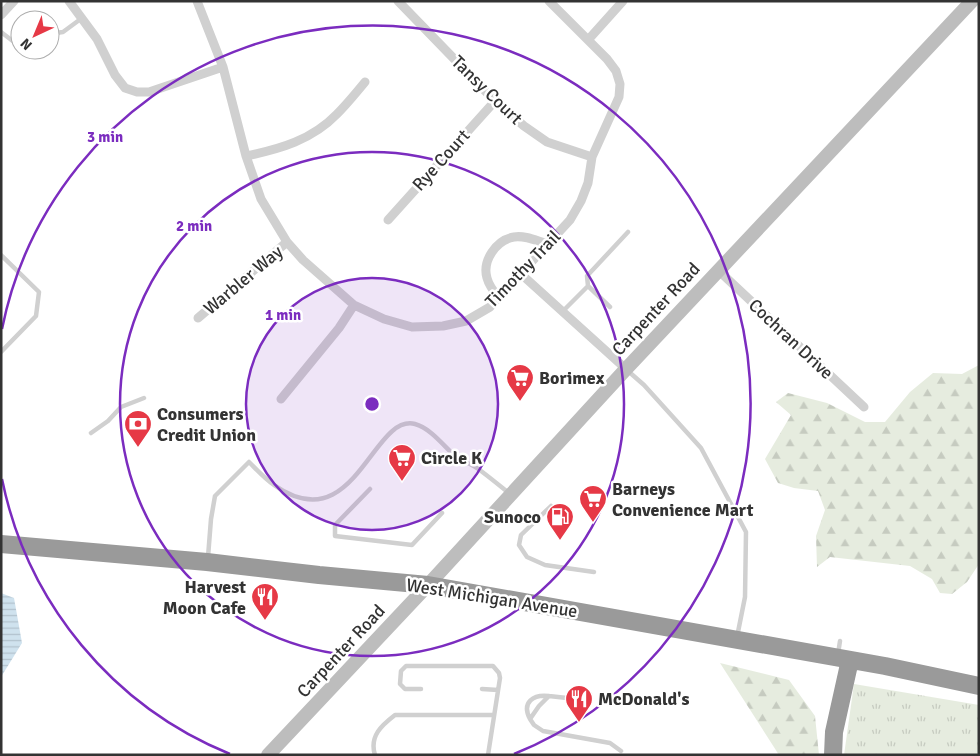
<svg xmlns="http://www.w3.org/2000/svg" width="980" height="756" font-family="Signika,sans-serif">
  <defs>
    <pattern id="grass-tufts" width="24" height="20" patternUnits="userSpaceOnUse" patternTransform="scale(1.25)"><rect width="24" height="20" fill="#e6ecdf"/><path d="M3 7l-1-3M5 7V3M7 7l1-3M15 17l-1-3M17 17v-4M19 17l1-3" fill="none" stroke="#c6cbc0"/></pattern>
    <pattern id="forest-firs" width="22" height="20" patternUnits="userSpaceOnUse" patternTransform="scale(1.25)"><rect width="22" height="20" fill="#e6ecdf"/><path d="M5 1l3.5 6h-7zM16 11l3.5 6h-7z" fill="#c6cbc0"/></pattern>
    <pattern id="water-rules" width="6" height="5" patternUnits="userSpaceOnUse" patternTransform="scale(1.25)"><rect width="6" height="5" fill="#cfe2ee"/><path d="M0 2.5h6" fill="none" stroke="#b2c2cd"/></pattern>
  </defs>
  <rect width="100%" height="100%" fill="#fff"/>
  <!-- grass -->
  <path fill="url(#grass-tufts)" d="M854,684L979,705V755H844Z"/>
  <!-- forest -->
  <path fill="url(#forest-firs)" d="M979,365V564L967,582L952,594L940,593L932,579L910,566L830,557L817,567L816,536L825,510L818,491L794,488L778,483L765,459L791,415L776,402L788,393L827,403L865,422H885L910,392L933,373L962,374Z
    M720,663L789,680L815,716L819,755H779Z"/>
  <!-- water -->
  <path fill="url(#water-rules)" d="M1,593L14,598L22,643L1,677Z"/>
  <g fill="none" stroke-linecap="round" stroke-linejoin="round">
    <!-- lane -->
    <path stroke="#d0d0d0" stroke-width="4.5" d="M50,28L56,33L63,32L82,18
      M1,32L14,42L20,40
      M1,255L39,292L36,316L1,352
      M610,307L588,286L587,276L628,232
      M563,311L588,286
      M628,371L644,385L701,448L746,532L745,597L737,637
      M91,433L108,421L121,407L144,398
      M370,489L335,525V536L412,545L442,513
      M551,506L521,535L519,545L527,557L545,565L594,572
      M208,557L211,519L215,496L249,462C257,470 265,479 274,485C355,542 372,413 415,424C430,428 443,445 454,455C460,460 469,463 477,468C488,476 499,485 510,494
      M838,654L840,641
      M421,689H405L400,684L401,671L406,666H493L499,673L500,678L488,755
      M482,689L498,690
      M590,694L576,699L549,696L539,706L530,719L534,725L543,731L610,743L621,751
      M530,719C521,702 534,694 549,696
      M375,755C369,736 382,725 395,715H494"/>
    <!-- street -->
    <path stroke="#d0d0d0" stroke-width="9" d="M69,1L97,39L115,75L125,88L137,92H149L223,67
      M197,1L223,67L246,156L261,199L287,242L303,260L354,305L384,319L412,327L443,326L466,321L490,307L570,220L581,201L588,183L592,157L619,97L620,84L616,71L607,59L549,1
      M398,1L495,101L524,126L547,142L592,157
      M1,15L14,1
      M588,40L623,1
      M246,156C280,149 312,140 337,114C347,104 356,93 365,82
      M388,220L495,101
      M719,271L864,407
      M521,274L626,369
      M499,298C494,292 489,286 487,278C482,261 496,240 514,237C525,235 537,241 548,244
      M198,318L287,242
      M281,399L339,328L354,305"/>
    <!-- secondary -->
    <path stroke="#bdbdbd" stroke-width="14" d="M268,755L428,585L626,369L972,1"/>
    <!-- highway -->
    <path stroke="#9a9a9a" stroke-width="18" d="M1,544L207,562L319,575L428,585L885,666L979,686
      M833,755L834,732L850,660"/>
  </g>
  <!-- distance rings -->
  <circle cx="372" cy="404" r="126" fill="#7b2cbf" fill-opacity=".12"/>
  <g fill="none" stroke="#7b2cbf" stroke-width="2.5">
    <circle cx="372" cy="404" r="126"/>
    <circle cx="372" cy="404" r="252"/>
    <path d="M230 754A378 378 0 0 1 2 479M2 329A378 378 0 1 1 514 754"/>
  </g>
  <!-- icons -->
  <defs>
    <symbol id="supermarket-pin" viewBox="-11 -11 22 30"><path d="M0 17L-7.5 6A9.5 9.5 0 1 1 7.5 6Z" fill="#e63946" stroke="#fff"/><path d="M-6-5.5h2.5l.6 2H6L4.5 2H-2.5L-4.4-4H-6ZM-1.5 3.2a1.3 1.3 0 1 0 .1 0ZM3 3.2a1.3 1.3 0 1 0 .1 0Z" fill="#fff"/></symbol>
    <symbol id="bank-pin" viewBox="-11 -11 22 30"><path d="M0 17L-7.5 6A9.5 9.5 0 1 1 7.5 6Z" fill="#e63946" stroke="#fff"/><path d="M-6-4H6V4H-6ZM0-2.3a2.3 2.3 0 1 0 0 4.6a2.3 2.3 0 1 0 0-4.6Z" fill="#fff"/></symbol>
    <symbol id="fuel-pin" viewBox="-11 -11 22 30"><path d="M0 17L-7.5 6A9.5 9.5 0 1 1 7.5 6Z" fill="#e63946" stroke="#fff"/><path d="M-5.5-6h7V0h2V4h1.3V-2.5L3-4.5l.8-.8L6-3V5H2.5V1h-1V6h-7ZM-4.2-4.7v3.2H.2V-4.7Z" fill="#fff"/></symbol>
    <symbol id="restaurant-pin" viewBox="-11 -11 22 30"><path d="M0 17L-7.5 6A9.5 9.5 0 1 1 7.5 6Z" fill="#e63946" stroke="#fff"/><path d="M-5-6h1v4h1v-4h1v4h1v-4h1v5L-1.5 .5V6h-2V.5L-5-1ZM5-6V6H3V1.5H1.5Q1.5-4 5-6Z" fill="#fff"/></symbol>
  </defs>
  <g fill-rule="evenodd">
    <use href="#supermarket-pin" x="504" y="362" width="32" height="43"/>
    <use href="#bank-pin" x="122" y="408" width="32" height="43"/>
    <use href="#supermarket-pin" x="386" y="442" width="32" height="43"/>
    <use href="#supermarket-pin" x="577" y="483" width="32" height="43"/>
    <use href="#fuel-pin" x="544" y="501" width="32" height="43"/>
    <use href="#restaurant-pin" x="249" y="581" width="32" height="43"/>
    <use href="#restaurant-pin" x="563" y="683" width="32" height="43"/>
  </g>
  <g text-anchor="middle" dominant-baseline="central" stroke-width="5" stroke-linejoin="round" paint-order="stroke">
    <!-- street labels -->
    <g font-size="18" fill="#333" stroke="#fff">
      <text transform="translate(487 90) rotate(44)">Tansy Court</text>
      <text transform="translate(441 160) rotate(-48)">Rye Court</text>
      <text transform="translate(523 269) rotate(-46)">Timothy Trail</text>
      <text transform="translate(243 280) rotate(-40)">Warbler Way</text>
      <text transform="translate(656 309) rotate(-47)">Carpenter Road</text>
      <text transform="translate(791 339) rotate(43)">Cochran Drive</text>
      <text transform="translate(492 598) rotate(9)">West Michigan Avenue</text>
      <text transform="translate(341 651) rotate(-47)">Carpenter Road</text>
    </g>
    <!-- poi labels -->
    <g font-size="18" font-weight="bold" fill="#333" stroke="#fff" text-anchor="start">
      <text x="539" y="378">Borimex</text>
      <text x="157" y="414">Consumers<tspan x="157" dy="21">Credit Union</tspan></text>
      <text x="421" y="458">Circle K</text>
      <text x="612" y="489">Barneys<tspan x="612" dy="21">Convenience Mart</tspan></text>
      <text x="541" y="517" text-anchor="end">Sunoco</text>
      <text x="246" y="587" text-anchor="end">Harvest<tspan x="246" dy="21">Moon Cafe</tspan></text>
      <text x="598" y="699">McDonald's</text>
    </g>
  </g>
  <circle cx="372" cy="404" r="8" fill="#7b2cbf" stroke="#fff" stroke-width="2.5"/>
  <g font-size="15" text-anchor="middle" font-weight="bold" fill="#7b2cbf" stroke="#fff" stroke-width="5" stroke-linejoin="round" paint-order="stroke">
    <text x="105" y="142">3 min</text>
    <text x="194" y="231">2 min</text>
    <text x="283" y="320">1 min</text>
  </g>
  <!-- border -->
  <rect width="980" height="756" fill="none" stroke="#333333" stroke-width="5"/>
  <!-- north arrow -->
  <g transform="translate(35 35) rotate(224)"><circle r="24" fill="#ffffff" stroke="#adadad"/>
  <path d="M0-4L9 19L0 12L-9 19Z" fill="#e63946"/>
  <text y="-8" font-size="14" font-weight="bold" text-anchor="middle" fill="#333333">N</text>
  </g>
</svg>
